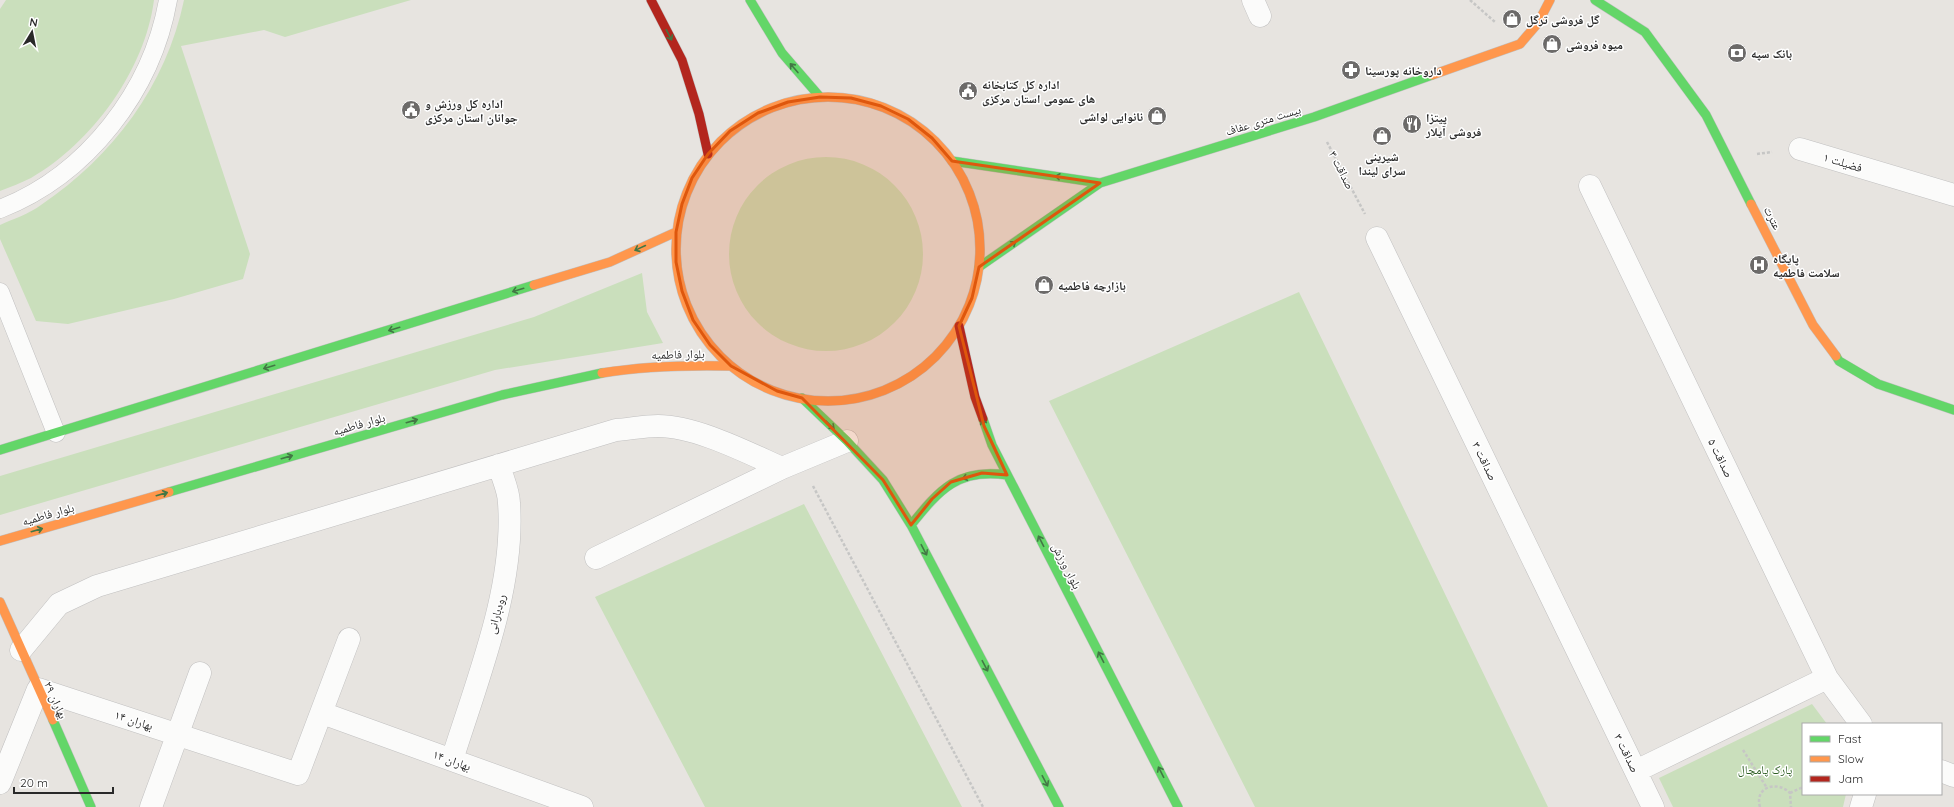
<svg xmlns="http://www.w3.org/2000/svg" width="1954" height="807" font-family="Quicksand,'Noto Naskh Arabic',sans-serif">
  <rect width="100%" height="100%" fill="#e7e4e0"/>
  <!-- green -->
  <path fill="#cadfbc" d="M6,0H154C145,70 92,143 31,178C21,183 10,187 0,191V9Z
    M184,0H411L285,37L264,30L181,46L250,254L243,279L174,299L68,324L36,321L0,239V225C13,219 29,214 41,205C113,156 166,86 184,0Z
    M729 254a97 97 0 1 1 194 0a97 97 0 1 1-194 0Z
    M642,273L647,312L663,343L495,370L0,515V476L534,317Z
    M1299,292L1548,807H1255L1049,401Z
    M804,504L962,807H705L595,597Z
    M1812,704L1827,724H1803V794H1846L1843,807H1673L1659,778Z"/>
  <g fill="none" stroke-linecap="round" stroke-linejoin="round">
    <defs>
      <path id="lane" d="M0,209C87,175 152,91 168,0
        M0,292L56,433"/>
      <path id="street" d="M1253,0L1260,16
        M1800,149L1954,195
        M1590,186L1827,678L1861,724
        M1377,238L1653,807
        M596,558L782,468L847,441
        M21,650L59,604L97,586L616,430C630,429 644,426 658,426C696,426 748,453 782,468
        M322,713L582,807
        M452,760C477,680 515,588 509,503C509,491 502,477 499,465
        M1636,771L1827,678
        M1941,771L1954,776
        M0,783L38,689L298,774L349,639
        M151,807L200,673
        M1861,807L1865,794"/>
      <path id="fast" d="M750,0L782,53L820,97
        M1595,0L1645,32L1706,115L1751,204
        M952,161L1100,183
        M979,267L1100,183L1314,117L1432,75
        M1836,356L1839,361L1878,384L1954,410
        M802,398L847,441L883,480L911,525L1059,807
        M983,419L992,445L1178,807
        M0,450L534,285
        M169,492L502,395L602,373
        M911,525C940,489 958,468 1007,475
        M53,720L91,807"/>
      <path id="slow" d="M1432,75L1520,44L1538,23L1550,0
        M676 249a152 152 0 1 1 304 0a152 152 0 1 1-304 0Z
        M1751,204L1813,325L1836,356
        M534,285L610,262L676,232
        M602,373C645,366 687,365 731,366
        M0,541L169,492
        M0,602L53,720"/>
      <path id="jam" d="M651,0L682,60L699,114L708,154
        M959,326L975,397L983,419"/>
    </defs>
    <!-- lane casing -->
    <use href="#lane" stroke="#c1c0c0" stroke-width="19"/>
    <!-- street casing -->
    <use href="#street" stroke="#c1c0c0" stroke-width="23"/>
    <!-- fast casing -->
    <use href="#fast" stroke="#c1c0c0" stroke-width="10"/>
    <!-- slow casing -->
    <use href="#slow" stroke="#c1c0c0" stroke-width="10"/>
    <!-- jam casing -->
    <use href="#jam" stroke="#c1c0c0" stroke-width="10"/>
    <!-- path -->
    <path stroke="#c6c6c5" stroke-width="2.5" stroke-dasharray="3 2" stroke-linecap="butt" d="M1470,0L1495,22
      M1327,142L1365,214
      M1757,154L1772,152
      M813,486L983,807
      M1743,750L1767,788
      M1790,793L1803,787
      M1760,807C1754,787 1777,780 1790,793L1791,807"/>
    <!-- lane -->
    <use href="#lane" stroke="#fbfbfa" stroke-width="18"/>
    <!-- street -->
    <use href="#street" stroke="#fbfbfa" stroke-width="22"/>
    <!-- fast -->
    <use href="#fast" stroke="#63d668" stroke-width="9"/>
    <!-- slow -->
    <use href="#slow" stroke="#ff974d" stroke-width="9"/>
    <!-- jam -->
    <use href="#jam" stroke="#b3261e" stroke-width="9"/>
  </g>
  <!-- one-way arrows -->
  <defs><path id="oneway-shaft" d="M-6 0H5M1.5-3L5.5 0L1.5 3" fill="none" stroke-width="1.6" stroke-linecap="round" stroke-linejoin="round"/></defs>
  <g stroke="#437745">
    <use href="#oneway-shaft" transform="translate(669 35) rotate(62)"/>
    <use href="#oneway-shaft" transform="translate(794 68) rotate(-131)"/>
    <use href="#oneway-shaft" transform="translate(1061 177) rotate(-171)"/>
    <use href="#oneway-shaft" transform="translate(1011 245) rotate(-35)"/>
    <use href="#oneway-shaft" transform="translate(640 248) rotate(155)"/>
    <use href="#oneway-shaft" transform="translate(518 290) rotate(163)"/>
    <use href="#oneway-shaft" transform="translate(394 329) rotate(163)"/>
    <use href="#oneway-shaft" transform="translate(269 367) rotate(163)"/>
    <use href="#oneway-shaft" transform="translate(412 421) rotate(-16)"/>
    <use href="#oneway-shaft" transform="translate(830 425) rotate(44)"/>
    <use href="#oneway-shaft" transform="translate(984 425) rotate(-109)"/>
    <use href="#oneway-shaft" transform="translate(287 457) rotate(-16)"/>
    <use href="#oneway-shaft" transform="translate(968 477) rotate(163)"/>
    <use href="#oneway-shaft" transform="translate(162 494) rotate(-16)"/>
    <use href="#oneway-shaft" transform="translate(37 530) rotate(-16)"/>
    <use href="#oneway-shaft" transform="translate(1041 541) rotate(-117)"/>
    <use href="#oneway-shaft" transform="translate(924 550) rotate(62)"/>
    <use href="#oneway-shaft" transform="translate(1101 657) rotate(-117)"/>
    <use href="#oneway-shaft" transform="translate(985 666) rotate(62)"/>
    <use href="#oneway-shaft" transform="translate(1161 772) rotate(-117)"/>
    <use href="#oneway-shaft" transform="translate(1045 781) rotate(62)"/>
  </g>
  <!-- marked area -->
  <path fill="#de570d" fill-opacity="0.2" stroke="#de570d" stroke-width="3" stroke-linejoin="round" d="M820,97L851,98L881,106L908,119L932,138L952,161L1100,183L979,267L972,298L959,326L984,426L1007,475L982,473L951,482L932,499L911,525L883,480L802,398L777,391L731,366L710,345L693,320L682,291L676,262V232L682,204L692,178L708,154L730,131L758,113L788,102Z"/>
  <!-- icons -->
  <defs>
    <symbol id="shop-disc" viewBox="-11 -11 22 22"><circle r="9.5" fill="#6c6a69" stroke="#fff"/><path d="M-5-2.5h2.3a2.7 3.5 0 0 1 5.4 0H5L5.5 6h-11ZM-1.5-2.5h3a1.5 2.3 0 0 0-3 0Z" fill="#fff"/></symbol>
    <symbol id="bank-disc" viewBox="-11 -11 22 22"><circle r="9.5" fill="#6c6a69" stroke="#fff"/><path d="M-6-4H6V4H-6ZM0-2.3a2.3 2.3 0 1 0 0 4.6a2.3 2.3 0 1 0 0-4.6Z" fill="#fff"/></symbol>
    <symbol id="pharmacy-disc" viewBox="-11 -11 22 22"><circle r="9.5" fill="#6c6a69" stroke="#fff"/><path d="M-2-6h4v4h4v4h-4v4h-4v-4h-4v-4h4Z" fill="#fff"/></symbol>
    <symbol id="civic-disc" viewBox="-11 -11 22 22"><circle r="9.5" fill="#6c6a69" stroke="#fff"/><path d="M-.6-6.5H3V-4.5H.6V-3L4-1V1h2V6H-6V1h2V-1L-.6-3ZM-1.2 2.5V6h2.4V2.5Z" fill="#fff"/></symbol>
    <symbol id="restaurant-disc" viewBox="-11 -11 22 22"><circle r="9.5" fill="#6c6a69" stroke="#fff"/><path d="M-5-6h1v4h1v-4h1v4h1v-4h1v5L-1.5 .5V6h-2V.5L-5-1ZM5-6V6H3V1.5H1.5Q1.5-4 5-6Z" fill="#fff"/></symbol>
    <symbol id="hospital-disc" viewBox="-11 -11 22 22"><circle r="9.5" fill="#6c6a69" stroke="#fff"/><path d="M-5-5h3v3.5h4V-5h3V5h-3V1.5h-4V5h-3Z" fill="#fff"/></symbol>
  </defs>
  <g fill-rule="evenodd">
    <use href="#shop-disc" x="1501" y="8" width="22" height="22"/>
    <use href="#shop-disc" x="1541" y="33" width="22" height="22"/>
    <use href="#bank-disc" x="1726" y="42" width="22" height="22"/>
    <use href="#pharmacy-disc" x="1340" y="59" width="22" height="22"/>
    <use href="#civic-disc" x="957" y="80" width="22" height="22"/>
    <use href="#civic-disc" x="400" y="99" width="22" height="22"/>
    <use href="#shop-disc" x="1146" y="105" width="22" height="22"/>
    <use href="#restaurant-disc" x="1401" y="113" width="22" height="22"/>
    <use href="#shop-disc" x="1371" y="125" width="22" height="22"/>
    <use href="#hospital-disc" x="1748" y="254" width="22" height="22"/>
    <use href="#shop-disc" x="1033" y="274" width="22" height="22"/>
  </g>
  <g text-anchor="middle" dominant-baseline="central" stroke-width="3" stroke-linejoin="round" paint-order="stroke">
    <!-- poi labels -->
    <g font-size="12" font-weight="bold" fill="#292929" stroke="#fff" text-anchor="start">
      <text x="1526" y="19">گل فروشی ترگل</text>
      <text x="1566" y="44">میوه فروشی</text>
      <text x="1751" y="53">بانک سپه</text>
      <text x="1365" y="70">داروخانه پورسینا</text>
      <text x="982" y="84">اداره کل کتابخانه<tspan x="982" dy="14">های عمومی استان مرکزی</tspan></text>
      <text x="425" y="103">اداره کل ورزش و<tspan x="425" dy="14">جوانان استان مرکزی</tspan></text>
      <text x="1143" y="116" text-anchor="end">نانوایی لواشی</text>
      <text x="1426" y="117">پیتزا<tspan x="1426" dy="14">فروشی آیلار</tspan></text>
      <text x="1382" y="156" text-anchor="middle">شیرینی<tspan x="1382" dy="14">سرای لیندا</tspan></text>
      <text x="1773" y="258">پایگاه<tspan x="1773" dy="14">سلامت فاطمیه</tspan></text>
      <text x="1058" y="285">بازارچه فاطمیه</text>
    </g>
    <!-- street labels -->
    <g font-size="12" fill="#292929" stroke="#fff">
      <text transform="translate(1263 120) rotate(-17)">بیست متری عفاف</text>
      <text transform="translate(1843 162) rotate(17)">فضیلت ۱</text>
      <text transform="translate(1342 170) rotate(63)">صداقت ۳</text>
      <text transform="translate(1773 218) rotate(63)">عترت</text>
      <text transform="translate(678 354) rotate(-1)">بلوار فاطمیه</text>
      <text transform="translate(359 424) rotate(-16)">بلوار فاطمیه</text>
      <text transform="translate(1721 458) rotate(64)">صداقت ۵</text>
      <text transform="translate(1485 461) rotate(64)">صداقت ۳</text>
      <text transform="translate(48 514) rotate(-16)">بلوار فاطمیه</text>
      <text transform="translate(1067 566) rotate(63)">بلوار ورزش</text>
      <text transform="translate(496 614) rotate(-75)">رودبارانی</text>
      <text transform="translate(56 700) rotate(66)">بهاران ۲۹</text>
      <text transform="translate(134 720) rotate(18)">بهاران ۱۴</text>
      <text transform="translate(1627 753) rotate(64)">صداقت ۳</text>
      <text transform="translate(452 760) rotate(20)">بهاران ۱۴</text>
    </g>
    <!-- park labels -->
    <g font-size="12" fill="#2d5e22" stroke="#fff">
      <text x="1765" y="769">پارک پامچال</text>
    </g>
  </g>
  <!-- legend -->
  <rect x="1802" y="723" width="140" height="72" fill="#ffffff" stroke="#a9a9a9"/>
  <rect x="1810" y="736" width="20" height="6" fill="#63d668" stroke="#a9a9a9"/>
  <text x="1838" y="743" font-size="12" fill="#292929">Fast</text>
  <rect x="1810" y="756" width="20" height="6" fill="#ff974d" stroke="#a9a9a9"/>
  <text x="1838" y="763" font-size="12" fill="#292929">Slow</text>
  <rect x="1810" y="776" width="20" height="6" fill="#b3261e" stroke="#a9a9a9"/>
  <text x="1838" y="783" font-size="12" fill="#292929">Jam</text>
  <!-- north arrow -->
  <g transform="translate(32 32) rotate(10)" stroke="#ffffff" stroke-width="3" paint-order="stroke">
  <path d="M0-3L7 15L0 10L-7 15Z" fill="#292929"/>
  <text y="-6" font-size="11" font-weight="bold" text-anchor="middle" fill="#292929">N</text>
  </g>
  <!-- scale -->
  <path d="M14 787v6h99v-6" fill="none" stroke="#292929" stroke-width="2"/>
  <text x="20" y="787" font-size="12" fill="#292929" stroke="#ffffff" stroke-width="3" paint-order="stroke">20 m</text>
</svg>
